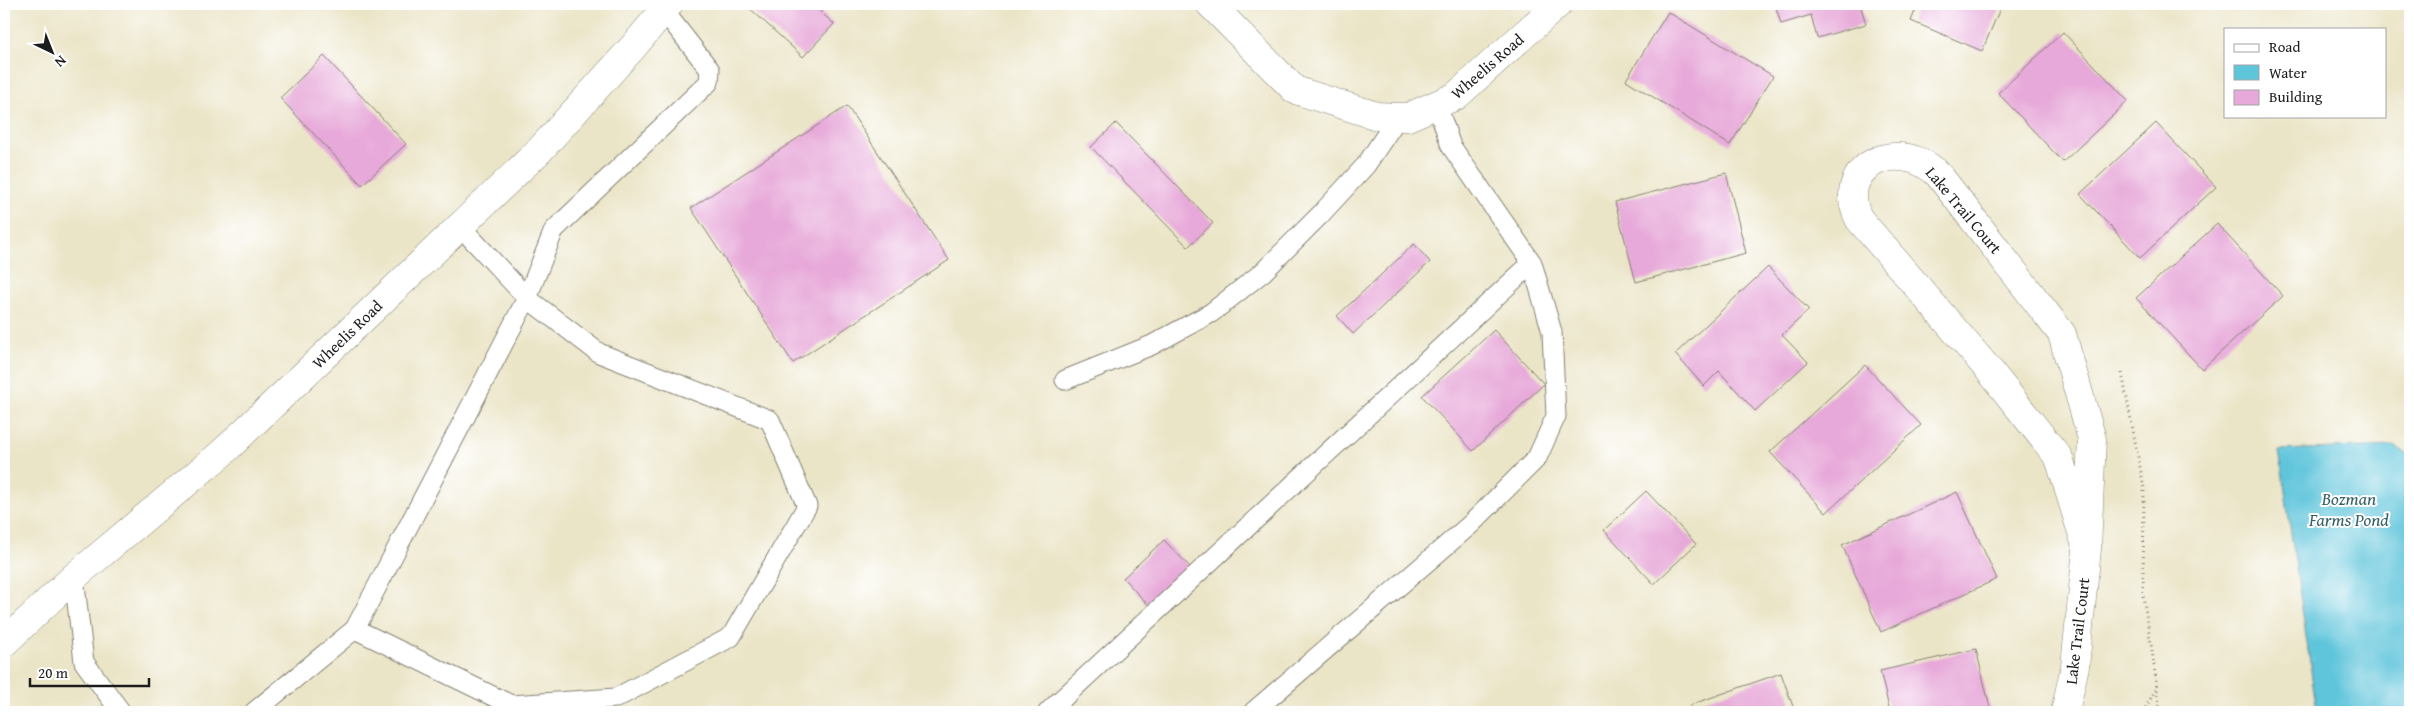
<svg xmlns="http://www.w3.org/2000/svg" width="2414" height="716" font-family="'Gentium Book Plus',serif">
  <rect width="100%" height="100%" fill="#fff"/>
  <filter id="ink" filterUnits="userSpaceOnUse"><feTurbulence type="fractalNoise" baseFrequency=".02" numOctaves="2"/><feDisplacementMap in="SourceGraphic" scale="10" xChannelSelector="R" yChannelSelector="G"/><feConvolveMatrix kernelMatrix="1 2 1 2 8 2 1 2 1" color-interpolation-filters="sRGB"/></filter>
  <filter id="wash" filterUnits="userSpaceOnUse"><feTurbulence type="fractalNoise" baseFrequency=".0096" numOctaves="4" result="noise"/><feDisplacementMap in="SourceGraphic" scale="20" xChannelSelector="R" yChannelSelector="G"/><feGaussianBlur stdDeviation="1.12" result="paint"/><feColorMatrix in="noise" values="0 0 0 0 0 0 0 0 0 0 0 0 0 0 0 0 0 1.4 0 .05"/><feComposite in="paint" operator="in"/></filter>
  <g filter="url(#wash)">
    <rect width="100%" height="100%" fill="#ebe5c8"/>
    <!-- water -->
    <path fill="#5ec5db" stroke="#3d707c" d="M2394,446L2410,455V712H2317L2279,450Z"/>
    <g id="blocks">
      <!-- building -->
      <path fill="#e7a9d9" d="M745,4H812L834,24L803,57Z
        M1775,4H1860L1866,24L1817,38L1811,15L1781,24Z
        M1918,4H2002L1982,51L1911,21Z
        M1668,12L1773,76L1730,145L1626,80Z
        M2063,32L2128,101L2063,162L1998,93Z
        M324,56L406,144L362,185L280,98Z
        M847,106L949,260L793,363L691,208Z
        M1116,123L1213,223L1188,247L1091,147Z
        M2156,123L2216,187L2140,258L2080,194Z
        M1726,173L1746,253L1636,282L1615,202Z
        M2217,224L2283,296L2202,369L2136,298Z
        M1414,244L1430,262L1353,334L1337,316Z
        M1768,267L1809,310L1782,335L1808,362L1755,411L1719,371L1704,386L1675,354Z
        M1494,330L1544,384L1473,451L1422,396Z
        M1865,365L1921,425L1826,513L1770,452Z
        M1646,491L1696,544L1654,584L1604,530Z
        M1957,492L1997,579L1881,632L1842,545Z
        M1164,540L1193,570L1151,608L1123,578Z
        M1976,649L1991,712H1890L1880,671Z
        M1781,673L1795,712H1692L1690,705Z"/>
    </g>
  </g>
  <g filter="url(#ink)">
    <use href="#blocks" fill-opacity="0" stroke="#848072" stroke-width="1"/>
    <g fill="none" stroke-linecap="round" stroke-linejoin="round">
      <defs>
        <path id="lane" d="M1065,380L1152,345L1211,313L1263,272L1321,214L1366,165L1398,117
          M74,577L84,662L121,712
          M355,629L511,705L616,698L731,637L807,506L770,420L599,353L527,298L554,230L709,82L710,70L664,11
          M254,712L355,629L527,298L459,225
          M1048,712L1532,263
          M1253,712L1471,524L1537,458L1556,416L1552,332L1532,263L1451,146L1437,105"/>
        <path id="street" d="M1210,4L1295,90L1377,116L1398,117H1408L1456,96L1558,4
          M4,643L74,577L222,453L539,151L634,46L669,4
          M2065,712L2075,666L2087,549L2092,439L2062,334L1938,174C1896,135 1833,168 1859,219L1989,370L2059,458L2087,549"/>
      </defs>
      <!-- lane casing -->
      <use href="#lane" stroke="#848072" stroke-width="21"/>
      <!-- street casing -->
      <use href="#street" stroke="#848072" stroke-width="29"/>
      <!-- path -->
      <path stroke="#848072" stroke-width="3" stroke-dasharray="1 4" stroke-linecap="butt" d="M2122,373L2144,488L2143,596L2152,650L2160,712
        M2143,712L2156,689"/>
      <!-- lane -->
      <use href="#lane" stroke="#fff" stroke-width="19"/>
      <!-- street -->
      <use href="#street" stroke="#fff" stroke-width="28"/>
    </g>
  </g>
  <g text-anchor="middle" dominant-baseline="central" stroke-width="4" stroke-linejoin="round" paint-order="stroke">
    <!-- street labels -->
    <g font-size="16" fill="#1c1c1c" stroke="#fff">
      <text transform="translate(1487 66) rotate(-41)">Wheelis Road</text>
      <text transform="translate(1964 210) rotate(50)">Lake Trail Court</text>
      <text transform="translate(347 334) rotate(-44)">Wheelis Road</text>
      <text transform="translate(2077 631) rotate(-83)">Lake Trail Court</text>
    </g>
    <!-- water labels -->
    <g font-size="18" font-style="italic" fill="#366068" stroke="#fff">
      <text x="2349" y="498">Bozman<tspan x="2349" dy="21">Farms Pond</tspan></text>
    </g>
  </g>
  <!-- margin -->
  <rect width="2414" height="716" fill="none" stroke="#fff" stroke-width="20"/>
  <!-- legend -->
  <rect x="2224" y="28" width="162" height="90" fill="#ffffff" stroke="#a4a4a4"/>
  <rect x="2234" y="44" width="25" height="8" fill="#ffffff" stroke="#a4a4a4"/>
  <text x="2269" y="52" font-size="15" fill="#1c1c1c">Road</text>
  <rect x="2234" y="65" width="25" height="15" fill="#5ec5db" stroke="#a4a4a4"/>
  <text x="2269" y="78" font-size="15" fill="#1c1c1c">Water</text>
  <rect x="2234" y="90" width="25" height="15" fill="#e7a9d9" stroke="#a4a4a4"/>
  <text x="2269" y="102" font-size="15" fill="#1c1c1c">Building</text>
  <!-- north arrow -->
  <g transform="translate(52 52) rotate(137)" stroke="#ffffff" stroke-width="4" paint-order="stroke">
  <path d="M0-4L9 19L0 12L-9 19Z" fill="#1c1c1c"/>
  <text y="-8" font-size="14" font-weight="bold" text-anchor="middle" fill="#1c1c1c">N</text>
  </g>
  <!-- scale -->
  <path d="M30 678v8h119v-8" fill="none" stroke="#1c1c1c" stroke-width="2.5"/>
  <text x="38" y="678" font-size="15" fill="#1c1c1c" stroke="#ffffff" stroke-width="4" paint-order="stroke">20 m</text>
</svg>
